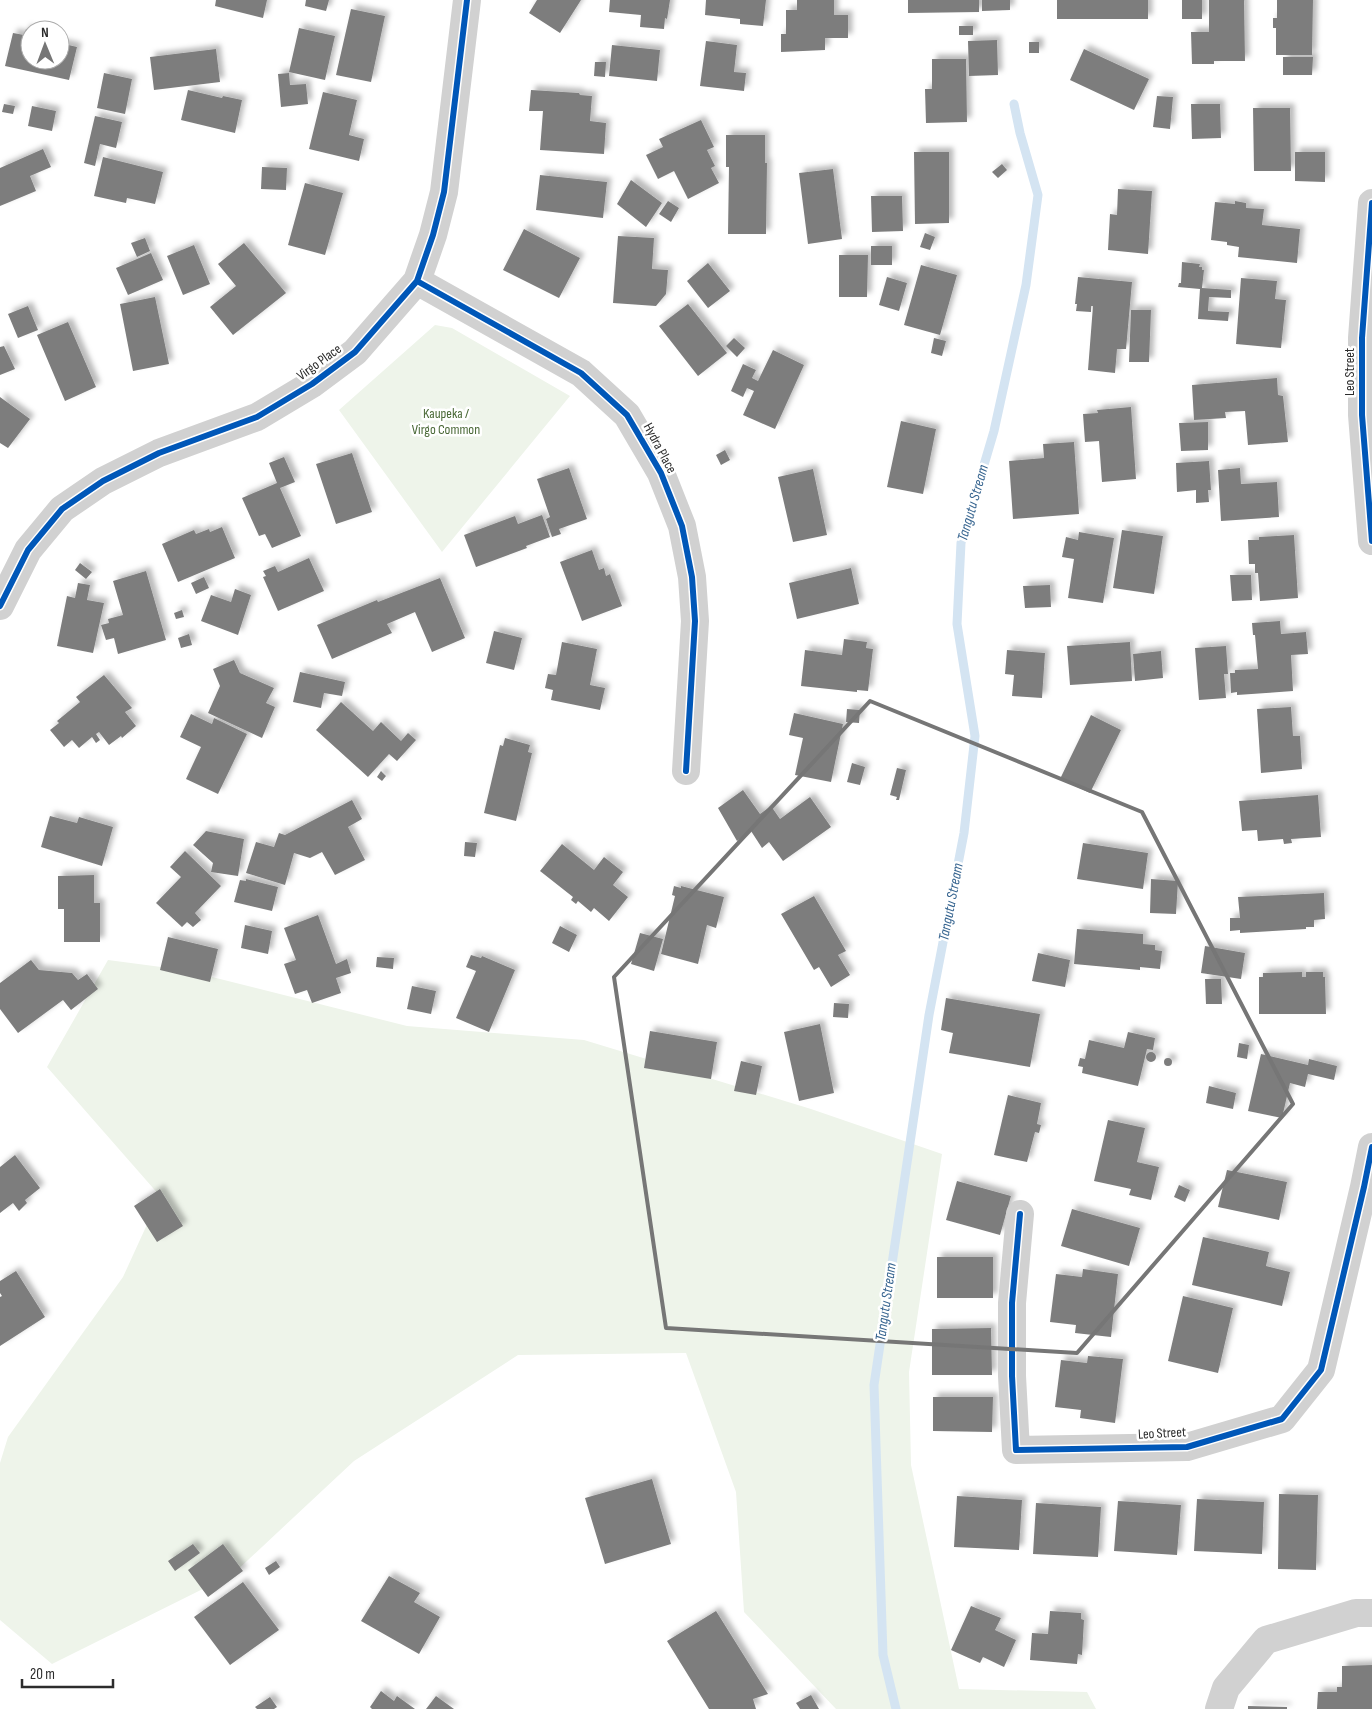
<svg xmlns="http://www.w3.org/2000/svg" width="1372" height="1709" font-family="'Sofia Sans Condensed',sans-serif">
  <defs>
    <filter id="shadow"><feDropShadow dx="4.5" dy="-4.5" stdDeviation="2.5" flood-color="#0004"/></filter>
  </defs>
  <rect width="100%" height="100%" fill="#fff"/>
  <!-- green -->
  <path fill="#eef4ea" d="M435,325L452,328L570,396L442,552L339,410Z
    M108,960L184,970L407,1026L584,1040L811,1109L942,1154L909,1372L911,1465L959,1689L1087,1692L1096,1709H836L744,1612L736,1492L686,1353L518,1355L354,1461L233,1574L52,1664L0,1620V1463L8,1437L123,1277L160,1196L47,1067Z"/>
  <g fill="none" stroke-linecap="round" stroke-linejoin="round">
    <!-- stream -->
    <path stroke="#d4e4f2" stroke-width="9" d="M896,1709L883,1655L874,1385L929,1015L964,833L975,736L957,624L961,543L994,431L1026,285L1038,195L1020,133L1014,104"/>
  </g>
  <!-- building -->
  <path fill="#7d7d7d" filter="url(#shadow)" d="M216,0H267L263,18L215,6Z
    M306,0H329L326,11L305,6Z
    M537,0H581L560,33L529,13Z
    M610,0H670L667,19L665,18L664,29L640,27L641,15L609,12Z
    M706,0H766L763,26L740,24V19L705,15Z
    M797,0H834V15H848V38H825V50L781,52V34H786V10H797Z
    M908,0H979V12L908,13Z
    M982,0H1010V10L982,11Z
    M1057,0H1148V19H1057Z
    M1182,0H1202V19H1182Z
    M1209,0H1244L1245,61H1214V64H1192L1191,32H1209Z
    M1277,0H1313L1312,55H1276V28H1273V18H1277Z
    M351,9L385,16L371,82L336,75Z
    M959,26H973V35H959Z
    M299,28L335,36L325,80L289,72Z
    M26,29L30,30V60H60V43L77,47L69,80L5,66L13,33L24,35Z
    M997,40L998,75L969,76L968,41Z
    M706,41L737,45L734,72L746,73L744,91L700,86Z
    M1029,42H1039V53H1029Z
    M612,45L660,50L657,81L609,76Z
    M216,49L220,82L154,90L150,57Z
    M1084,49L1149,79L1134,110L1070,80Z
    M1283,57H1313L1312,75H1283Z
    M932,59H966L967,122L926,123L925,89H932Z
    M595,62H606L605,77L594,76Z
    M104,73L132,79L125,114L97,108Z
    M289,73L290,85L306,84L308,104L281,107L278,74Z
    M188,90L222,98L223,96L242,100L235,133L181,120Z
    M531,90L579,93L580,95L592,96L590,121L606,123L604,154L540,150L543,111H529Z
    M323,92L357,100L349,135L364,139L359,161L309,149Z
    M1157,96L1173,97L1170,129L1153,127Z
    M4,104L15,106L13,114L2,112Z
    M1191,104H1220L1221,138L1192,139Z
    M32,106L56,111L52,131L28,126Z
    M1253,108H1290L1291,171H1254Z
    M95,116L122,122L116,148L100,144L95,166L84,163Z
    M701,120L714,147L707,150L715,166L711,168L719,183L688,199L674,171L658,179L646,155L663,147L659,139Z
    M726,135H765V163H767L766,234H728L729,167H726Z
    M43,149L51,167L30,176L36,191L0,206V168Z
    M914,152H949V223L915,224Z
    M1295,152H1325V182L1295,181Z
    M103,157L163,172L155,204L127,198L126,203L94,196Z
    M1002,164L1007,170L998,178L992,172Z
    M262,167L287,168L286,190L261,189Z
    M833,169L842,239L808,244L799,173Z
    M540,175L607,182L603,218L536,210Z
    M631,180L662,203L646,227L617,204Z
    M305,183L343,193L325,255L288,245Z
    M1118,189L1152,191L1148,254L1108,250L1110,214L1117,215Z
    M871,196H902L903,231L872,232Z
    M668,201L679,208L671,222L659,214Z
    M1235,201L1246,203V208L1264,209L1262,225L1300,229L1297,263L1238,257L1239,247L1227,245V242L1211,240L1215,202L1235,204Z
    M524,229L580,258L559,298L503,270Z
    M925,233L935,237L930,250L920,247Z
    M618,236L654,238L652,269L668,270L666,294L656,306L613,303Z
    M145,238L150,251L137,257L131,243Z
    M244,243L286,293L233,335L210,307L236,286L218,264Z
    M194,245L210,284L183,295L167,256Z
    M871,246H892V265H871Z
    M151,253L163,280L128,295L116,268Z
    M839,255H868L867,297H839Z
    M1182,262L1200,264L1199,267H1202V270H1204L1202,288L1231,290V298L1209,297L1208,311L1229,312L1228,321L1198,319L1200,289L1178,287L1179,283H1181Z
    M708,263L730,291L708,308L687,281Z
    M921,265L957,275L940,335L904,325Z
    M887,277L907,283L899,311L879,305Z
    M1078,277L1132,282L1126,349H1117L1115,373L1088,370L1093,306H1091V312L1076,311L1077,304H1075Z
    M1241,278L1277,281L1275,299L1286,300L1281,348L1236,344Z
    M155,297L169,364L133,371L120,304Z
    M688,304L727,353L698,376L659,326Z
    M28,306L38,330L18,338L8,314Z
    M1131,310H1151L1149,362H1129Z
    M68,322L96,387L65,401L37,335Z
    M734,338L745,348L737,357L726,346Z
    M934,338L946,341L942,356L931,353Z
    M4,346L15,369L0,375V347Z
    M773,350L804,365L775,429L743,415L754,391L747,388L743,397L731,391L743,364L756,370L752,378L758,381Z
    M1277,378L1278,395L1283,396L1288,442L1248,445L1245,411L1225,412L1226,418L1194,420L1192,385Z
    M0,397L30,419L8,448L0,443Z
    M1131,407L1136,479L1102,482L1099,441L1085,442L1083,414L1098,413L1097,410Z
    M901,421L936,429L923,494L887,487Z
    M1208,422V450L1181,451L1179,423Z
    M1074,442L1079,514L1013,519L1009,461L1044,458L1043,444Z
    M725,450L730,460L721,465L716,455Z
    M352,453L372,512L336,524L316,464Z
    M284,457L295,482L280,488L301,536L272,548L265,534L259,536L242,498L277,483L269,463Z
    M1209,461L1211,490H1208L1209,502L1196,503V490L1177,492L1176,463Z
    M569,468L587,519L559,529L561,534L552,537L546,519L550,517L537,479Z
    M1240,468L1241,484L1277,482L1279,517L1221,521L1218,470Z
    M813,469L827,535L793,542L778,477Z
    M542,515L550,537L526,546L527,548L476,567L464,535L515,516L518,524Z
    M222,527L235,558L178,582L162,544L194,530L196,534L209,529L210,532Z
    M1122,530L1163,536L1154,594L1113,588Z
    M1079,532L1114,538L1103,603L1068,598L1074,559L1062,557L1066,537L1078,540Z
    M1294,535L1298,598L1260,601L1258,573H1255V564H1249L1248,540H1259V537Z
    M592,550L599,570L604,568L606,576L610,574L622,606L582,621L560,562Z
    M309,558L324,591L278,611L263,577L266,576L263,571L275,566L278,572Z
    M80,563L92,572L86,579L75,570Z
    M851,568L859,604L797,619L789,583Z
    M146,571L166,640L118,654L114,638L106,640L101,625L109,623L108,619L123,615L113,581Z
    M1230,575H1251L1252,600L1232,601Z
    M204,577L209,588L196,594L191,583Z
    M440,578L465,638L432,652L415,612L387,624L392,633L332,659L317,625L377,600L378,602Z
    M78,583L90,585L87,600L104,603L93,653L57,646L67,596L75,598Z
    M1050,585L1051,607L1025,608L1023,586Z
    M235,589L251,595L238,635L201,621L211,595L231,602Z
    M182,610L184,617L176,619L174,613Z
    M1280,621L1281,634L1306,632L1308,654L1291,655L1293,691L1237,695V692L1231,693L1230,673H1235V670L1258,669L1255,635H1253L1252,623Z
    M494,631L522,638L514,670L486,663Z
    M189,634L192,645L181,648L178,638Z
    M844,639L867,642L866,648L873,649L868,691L857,690V692L801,686L805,650L842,655Z
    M562,642L597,649L590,685L605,688L600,710L551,700L553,690L545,688L548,674L556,675Z
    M1130,642L1132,681L1070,685L1067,646Z
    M1226,646L1228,674H1224L1226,698L1199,700L1195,648Z
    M1007,650L1045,653L1042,698L1012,696L1014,675L1005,674Z
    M1161,651L1163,678L1135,681L1133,654Z
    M234,660L240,673L274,688L266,703L275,707L262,738L208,713L220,686L213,669Z
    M300,672L345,682L342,696L324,693L321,708L293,702Z
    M104,675L132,708L125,712L136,726L122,738L121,736L109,745L99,732L96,734L100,740L96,743L92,737L79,748L72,740L64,747L50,730L59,723L57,721L80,702L76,697Z
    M341,702L373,731L381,722L401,741L408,733L416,740L397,761L389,754L368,777L316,730Z
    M1291,707L1293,736H1300L1302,769L1261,773L1257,709Z
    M847,709L860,710L859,723L846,722Z
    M794,713L843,724L831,782L795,775L803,738L789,735Z
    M191,714L212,724L214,718L247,734L218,794L186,779L201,747L180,737Z
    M1091,715L1121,730L1090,793L1060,779Z
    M505,738L530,745L528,752L532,753L516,821L484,813L500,745L503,746Z
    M852,763L865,767L860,785L847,782Z
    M897,768L906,770L899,800H896L897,797L890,795Z
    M381,771L386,776L382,781L377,777Z
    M743,790L760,814L771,806L780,819L810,797L831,827L783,861L769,842L762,848L751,831L737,841L718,808Z
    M1318,795L1321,837L1291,839L1292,843L1284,844L1283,839L1258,841L1257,830L1242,831L1239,801Z
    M352,800L362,819L348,827L365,860L335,875L322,852L310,858L294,853L285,885L246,873L256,842L274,847L279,833L285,835Z
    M50,816L77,823L79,817L113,827L102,866L41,847Z
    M206,831L244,839L238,876L211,872L213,863L193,845Z
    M465,842L477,843L475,857L464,856Z
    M1083,843L1148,853L1143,889L1077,879Z
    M562,844L594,870L604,857L623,872L613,885L628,897L609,921L594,908L591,912L578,901L576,904L571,900L573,897L540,871Z
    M185,851L221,886L195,913L201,920L193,927L187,922L182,927L156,903L181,877L170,867Z
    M94,875V903H100V942H64V909H58V876Z
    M246,879L278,887L272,911L234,902L240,880L246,881Z
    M1151,879L1178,881L1176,914L1150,913Z
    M674,886L681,888V886L724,897L716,928L707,925L698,964L661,954L675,896L672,895Z
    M1324,893L1325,919L1314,920V927H1306V929L1240,933V930L1230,931V918H1240L1238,897Z
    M814,896L846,951L838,955L850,975L831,987L819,967L814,970L781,914Z
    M318,915L336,964L347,959L351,973L336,978L341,993L312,1003L307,990L295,994L284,964L296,960L284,928Z
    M245,925L272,931L268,954L241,948Z
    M560,926L577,935L569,952L552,943Z
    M1077,929L1143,934V944L1155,945V950L1162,951L1160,969L1140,967V970L1074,964Z
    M640,933L663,939L654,971L631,964Z
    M168,937L218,949L210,982L160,970Z
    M1205,946L1245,953L1241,979L1201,973Z
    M1038,953L1070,960L1065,987L1032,981Z
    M471,955L481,958L482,956L515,970L489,1032L456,1018L476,971L466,967Z
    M377,957L394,958L393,969L376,967Z
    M31,960L39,970L72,973L78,980L87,974L98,989L71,1010L63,1000L18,1033L0,1009V983Z
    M1302,972V977H1306V972H1323V977H1325L1326,1014H1259V977H1263V973Z
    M1205,979H1221L1222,1004H1206Z
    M412,986L436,991L431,1014L407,1009Z
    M946,998L1040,1014L1030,1067L949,1053L953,1033L941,1030Z
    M834,1003L849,1004L848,1018L833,1017Z
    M820,1024L834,1093L799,1101L784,1032Z
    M650,1031L717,1042L711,1079L644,1068Z
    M1128,1032L1155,1038L1153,1050L1147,1049L1138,1086L1082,1073L1083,1067L1078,1066L1080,1058L1085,1059L1089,1040L1124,1048Z
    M1239,1043L1249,1045L1247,1059L1237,1057Z
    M1146 1057a5 5 0 1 1 10 0a5 5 0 1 1-10 0Z
    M1261,1054L1308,1065L1309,1059L1337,1066L1334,1080L1308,1074L1305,1087L1290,1083L1282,1118L1248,1111Z
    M1164 1062a4 4 0 1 1 8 0a4 4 0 1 1-8 0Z
    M741,1061L762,1066L756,1095L734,1091Z
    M1209,1086L1236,1093L1233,1109L1206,1103Z
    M1008,1095L1041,1103L1037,1124L1041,1125L1039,1133L1035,1132L1027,1162L994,1155Z
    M1108,1120L1145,1128L1137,1162L1159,1167L1151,1200L1129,1195L1131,1189L1094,1181Z
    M15,1155L40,1188L25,1200L27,1203L19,1211L13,1203L0,1213V1167Z
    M1227,1170L1287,1182L1279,1220L1218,1207Z
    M957,1181L1011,1196L1000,1235L946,1220Z
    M1179,1185L1190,1190L1185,1202L1174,1197Z
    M160,1189L183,1226L157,1242L134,1206Z
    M1072,1209L1140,1228L1129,1266L1061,1246Z
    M1203,1237L1269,1252L1266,1266L1290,1272L1282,1306L1192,1285Z
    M937,1257H993V1298H937Z
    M1083,1269L1118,1274L1111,1337L1075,1333L1076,1325L1050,1322L1056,1274L1082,1277Z
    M16,1271L45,1317L0,1346V1297L2,1296L0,1293V1281Z
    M1183,1296L1233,1308L1218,1373L1168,1361Z
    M991,1328L992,1375H932V1329Z
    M1088,1356L1123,1359L1115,1423L1080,1418L1081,1410L1055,1407L1061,1360L1087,1363Z
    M933,1397H993L992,1432L933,1431Z
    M652,1479L671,1544L605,1564L585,1498Z
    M1279,1494L1318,1495L1316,1570L1278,1569Z
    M957,1496L1022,1500L1019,1550L954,1547Z
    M1197,1499L1264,1502L1262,1554L1194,1551Z
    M1118,1501L1181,1505L1177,1555L1114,1551Z
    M1036,1503L1101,1507L1098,1557L1033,1554Z
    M193,1544L200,1553L175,1571L168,1561Z
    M223,1544L243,1571L208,1597L188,1570Z
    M276,1561L280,1567L269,1575L265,1568Z
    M389,1576L420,1593L414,1602L440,1617L419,1654L361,1621Z
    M243,1582L279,1630L230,1665L194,1617Z
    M971,1606L1001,1618L995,1630L1016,1640L1004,1667L983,1657L980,1663L951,1650Z
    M716,1611L768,1694L753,1699L756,1709H709L667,1641Z
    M1050,1611L1081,1613V1619L1084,1620L1082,1655L1078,1654L1077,1664L1030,1660L1032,1633L1048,1634Z
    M1372,1665V1709H1317L1318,1692H1337V1687H1342V1666Z
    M381,1691L394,1701L397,1696L415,1709H372L370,1707Z
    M811,1695L819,1709H800L796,1703Z
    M436,1696L454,1709H426Z
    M270,1697L277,1707L274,1709H257L255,1707Z
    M1248,1706L1287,1707V1709H1248Z"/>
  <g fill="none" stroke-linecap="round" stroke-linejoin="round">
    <!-- minor -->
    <path stroke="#d1d1d1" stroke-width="28" d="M1372,203L1362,338V415L1372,541
      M417,281L581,373L627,415L661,473L682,526L692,577L695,621L686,771
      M0,606L28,550L62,509L103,481L159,453L257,417L312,384L355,352L417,281L433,235L444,192L467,0
      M1020,1214L1012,1303V1376L1016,1450L1187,1447L1282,1419L1321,1370L1364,1187L1372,1147
      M1219,1709L1226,1688L1266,1640L1356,1613H1372"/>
    <defs>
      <path id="cycleway" d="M1372,203L1362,338V415L1372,541
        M417,281L581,373L627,415L661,473L682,526L692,577L695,621L686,771
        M0,606L28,550L62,509L103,481L159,453L257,417L312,384L355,352L417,281L433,235L444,192L467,0
        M1020,1214L1012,1303V1376L1016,1450L1187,1447L1282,1419L1321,1370L1364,1187L1372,1147"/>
    </defs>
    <!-- cycleway casing -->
    <use href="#cycleway" stroke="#fff" stroke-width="9"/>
    <!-- cycleway -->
    <use href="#cycleway" stroke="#0057b8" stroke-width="6"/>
  </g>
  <!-- marked area -->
  <path fill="none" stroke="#767676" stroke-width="4" stroke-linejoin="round" d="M870,701L1142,812L1293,1104L1077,1353L666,1328L614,977Z"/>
  <g text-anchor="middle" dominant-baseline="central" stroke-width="5" stroke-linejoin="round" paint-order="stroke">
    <!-- street labels -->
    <g font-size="14" fill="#2c2c2c" stroke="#fff">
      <text transform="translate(319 362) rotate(-36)">Virgo Place</text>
      <text transform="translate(1349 372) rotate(-90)">Leo Street</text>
      <text transform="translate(660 448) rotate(62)">Hydra Place</text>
      <text transform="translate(1162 1433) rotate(-3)">Leo Street</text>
    </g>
    <!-- park labels -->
    <g font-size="14" fill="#4a6937" stroke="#fff">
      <text x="446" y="413">Kaupeka /<tspan x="446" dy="16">Virgo Common</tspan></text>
    </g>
    <!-- water labels -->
    <g font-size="15" font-style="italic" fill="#376590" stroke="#fff">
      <text transform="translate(973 503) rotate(-74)">Tangutu Stream</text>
      <text transform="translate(951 902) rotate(-79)">Tangutu Stream</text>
      <text transform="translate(886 1302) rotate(-82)">Tangutu Stream</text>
    </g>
  </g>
  <!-- north arrow -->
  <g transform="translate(45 45) rotate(359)"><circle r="24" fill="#ffffff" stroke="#ababab"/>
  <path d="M0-4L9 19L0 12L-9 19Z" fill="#767676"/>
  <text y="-8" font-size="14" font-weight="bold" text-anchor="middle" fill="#2c2c2c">N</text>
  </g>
  <!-- scale -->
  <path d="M22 1679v8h91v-8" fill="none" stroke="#2c2c2c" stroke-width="2.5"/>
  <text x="30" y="1679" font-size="15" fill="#2c2c2c" stroke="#ffffff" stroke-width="4" paint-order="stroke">20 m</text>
</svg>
